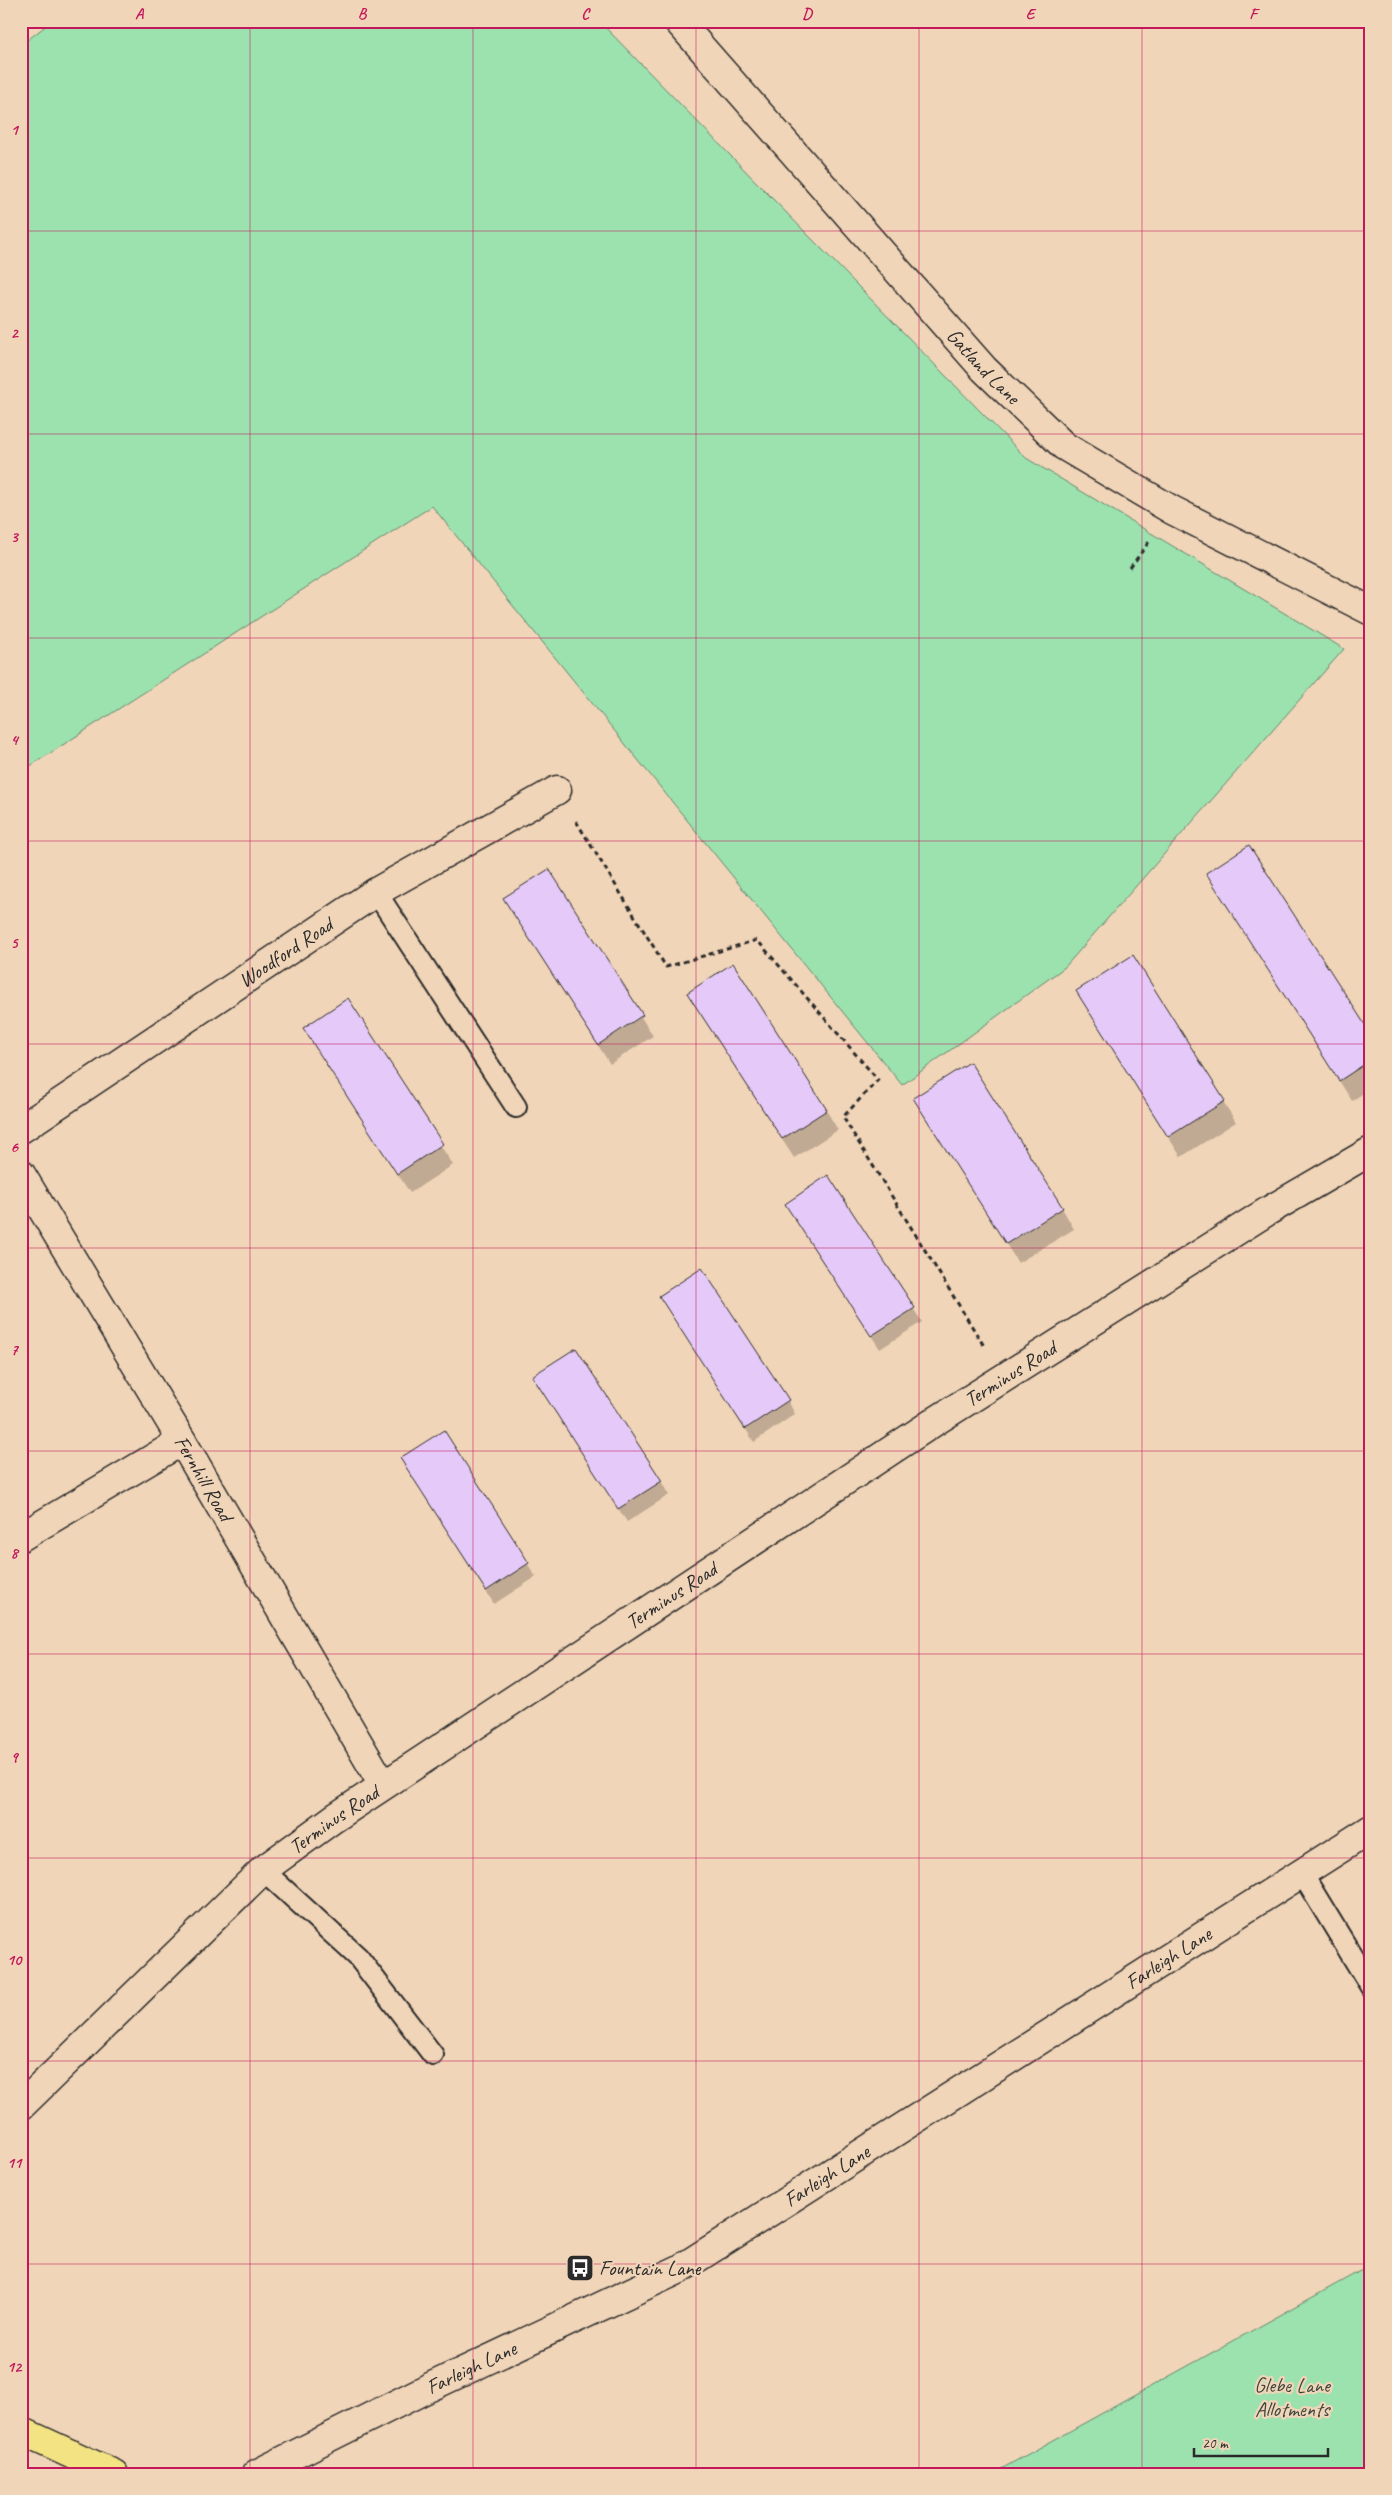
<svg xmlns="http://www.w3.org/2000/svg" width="1392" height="2495" font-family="Caveat,sans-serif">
  <rect width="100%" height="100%" fill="#f1d5b8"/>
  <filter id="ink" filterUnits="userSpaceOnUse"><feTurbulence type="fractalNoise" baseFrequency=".02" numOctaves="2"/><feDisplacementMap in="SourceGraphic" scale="10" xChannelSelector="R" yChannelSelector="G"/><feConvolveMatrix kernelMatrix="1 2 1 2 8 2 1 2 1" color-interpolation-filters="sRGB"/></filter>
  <g filter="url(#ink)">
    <!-- green -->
    <path fill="#9ce2af" stroke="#64866d" d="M52,21H599L1026,458L1344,649L1065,967L902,1085L432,506L21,772V45Z
      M1371,2265V2474H992Z"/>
    <!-- shadow -->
    <path fill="#0003" d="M549,871L653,1036L610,1064L516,918Z
      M1207,873L1371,1036V1088L1352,1101Z
      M1132,957L1236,1122L1181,1157L1077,992Z
      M348,1000L453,1165L410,1193L304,1028Z
      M700,1013L826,1110L838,1130L794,1158Z
      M927,1118L1062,1208L1074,1229L1018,1263Z
      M828,1177L922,1322L880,1349L794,1218Z
      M660,1296L788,1401L795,1414L754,1442Z
      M533,1377L661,1481L669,1495L627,1522Z
      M443,1432L536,1577L494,1604L409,1472Z"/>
    <!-- building -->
    <path fill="#e5caf9" stroke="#2b2b2b" d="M1249,845L1371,1034V1060L1339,1081L1206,873Z
      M549,869L643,1015L598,1045L503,898Z
      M1133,955L1225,1101L1168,1137L1076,991Z
      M733,963L827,1110L782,1139L687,993Z
      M348,998L443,1144L397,1174L303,1028Z
      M970,1062L1063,1208L1006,1244L913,1098Z
      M828,1175L915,1308L871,1336L785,1204Z
      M702,1268L789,1400L745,1429L659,1296Z
      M576,1348L662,1481L618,1509L532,1376Z
      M444,1430L529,1563L486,1591L400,1458Z"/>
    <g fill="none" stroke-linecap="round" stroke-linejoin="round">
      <defs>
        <path id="service" d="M376,892L516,1107
          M263,1870L358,1957L433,2055
          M1301,1872L1371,1987"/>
        <g id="minor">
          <path id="s1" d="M678,21L984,369L1064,446L1172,510L1371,611"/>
          <path id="s2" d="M21,1129L376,892L557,790"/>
          <path id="s3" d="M21,1174L182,1441L383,1785"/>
          <path d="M21,1537L182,1441"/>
          <path id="s4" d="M21,2106L263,1870L333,1819L934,1422L1268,1211L1371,1151"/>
        </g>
        <g id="tertiary">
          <path id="s5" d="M256,2474L428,2388L680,2269L1371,1829"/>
        </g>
        <path id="primary" d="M21,2431L114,2474"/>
      </defs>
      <!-- service casing -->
      <use href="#service" stroke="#2b2b2b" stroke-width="24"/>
      <!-- minor casing -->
      <use href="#minor" stroke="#2b2b2b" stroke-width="31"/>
      <!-- tertiary casing -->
      <use href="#tertiary" stroke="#2b2b2b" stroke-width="31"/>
      <!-- primary casing -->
      <use href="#primary" stroke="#2b2b2b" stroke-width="31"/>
      <!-- path -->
      <path stroke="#2b2b2b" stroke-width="3" stroke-dasharray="5 4" stroke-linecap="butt" d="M1130,568L1151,539
        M576,821L666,967L757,940L878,1080L843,1117L984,1346"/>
      <!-- service -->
      <use href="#service" stroke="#f1d5b8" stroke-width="20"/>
      <!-- minor -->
      <use href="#minor" stroke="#f1d5b8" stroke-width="28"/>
      <!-- tertiary -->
      <use href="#tertiary" stroke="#f1d5b8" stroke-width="28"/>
      <!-- primary -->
      <use href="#primary" stroke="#f4e382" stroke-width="28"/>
    </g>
  </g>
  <!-- grid -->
  <path fill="none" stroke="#c2185b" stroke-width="1" stroke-opacity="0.55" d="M250,21V2474M473,21V2474M696,21V2474M919,21V2474M1142,21V2474M21,231H1371M21,434H1371M21,638H1371M21,841H1371M21,1044H1371M21,1248H1371M21,1451H1371M21,1654H1371M21,1858H1371M21,2061H1371M21,2264H1371"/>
  <!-- icons -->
  <defs>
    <symbol id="bus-square" viewBox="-11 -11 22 22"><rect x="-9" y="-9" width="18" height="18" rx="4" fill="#2b2b2b" stroke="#f1d5b8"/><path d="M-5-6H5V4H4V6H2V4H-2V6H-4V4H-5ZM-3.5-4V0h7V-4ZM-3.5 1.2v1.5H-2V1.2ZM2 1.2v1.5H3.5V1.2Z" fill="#fff"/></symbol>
  </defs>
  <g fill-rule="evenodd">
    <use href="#bus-square" x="564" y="2252" width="32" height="32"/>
  </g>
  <g text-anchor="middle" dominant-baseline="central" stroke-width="4.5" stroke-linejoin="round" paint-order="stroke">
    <!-- street labels -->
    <g font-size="21" fill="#2b2b2b" stroke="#f1d5b8">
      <text stroke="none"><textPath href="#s1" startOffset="461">Gatland Lane</textPath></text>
      <text stroke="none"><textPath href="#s2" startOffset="318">Woodford Road</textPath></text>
      <text stroke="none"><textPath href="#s4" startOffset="1235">Terminus Road</textPath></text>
      <text stroke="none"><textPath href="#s3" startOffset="355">Fernhill Road</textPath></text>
      <text stroke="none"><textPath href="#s4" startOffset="830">Terminus Road</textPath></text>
      <text stroke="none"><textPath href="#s4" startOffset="425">Terminus Road</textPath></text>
      <text stroke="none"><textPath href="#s5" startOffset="1050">Farleigh Lane</textPath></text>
      <text stroke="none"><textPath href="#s5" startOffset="645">Farleigh Lane</textPath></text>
      <text stroke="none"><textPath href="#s5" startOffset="240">Farleigh Lane</textPath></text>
    </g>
    <!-- poi labels -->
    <g font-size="21" fill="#2b2b2b" stroke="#f1d5b8" text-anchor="start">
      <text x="599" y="2268">Fountain Lane</text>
    </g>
    <!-- park labels -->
    <g font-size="21" fill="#3c463f" stroke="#f1d5b8">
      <text x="1292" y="2385">Glebe Lane<tspan x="1292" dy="24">Allotments</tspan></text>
    </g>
  </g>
  <!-- margin -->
  <rect width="1392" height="2495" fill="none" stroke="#f1d5b8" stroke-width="55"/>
  <!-- scale -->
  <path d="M1194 2448v8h134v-8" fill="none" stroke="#2b2b2b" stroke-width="2.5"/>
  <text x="1202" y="2448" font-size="15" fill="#2b2b2b" stroke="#f1d5b8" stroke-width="4" paint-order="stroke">20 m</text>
  <rect x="28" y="28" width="1336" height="2440" fill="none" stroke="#c2185b" stroke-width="2"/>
  <g font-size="16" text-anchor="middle" font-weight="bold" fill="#c2185b">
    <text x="139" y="19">A</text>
    <text x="362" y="19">B</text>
    <text x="585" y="19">C</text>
    <text x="807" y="19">D</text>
    <text x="1030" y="19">E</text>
    <text x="1253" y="19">F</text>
    <text x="14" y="135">1</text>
    <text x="14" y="338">2</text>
    <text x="14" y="542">3</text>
    <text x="14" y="745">4</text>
    <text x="14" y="948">5</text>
    <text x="14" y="1152">6</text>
    <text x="14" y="1355">7</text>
    <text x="14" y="1558">8</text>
    <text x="14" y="1762">9</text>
    <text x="14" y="1965">10</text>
    <text x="14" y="2168">11</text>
    <text x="14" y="2372">12</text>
  </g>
</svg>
